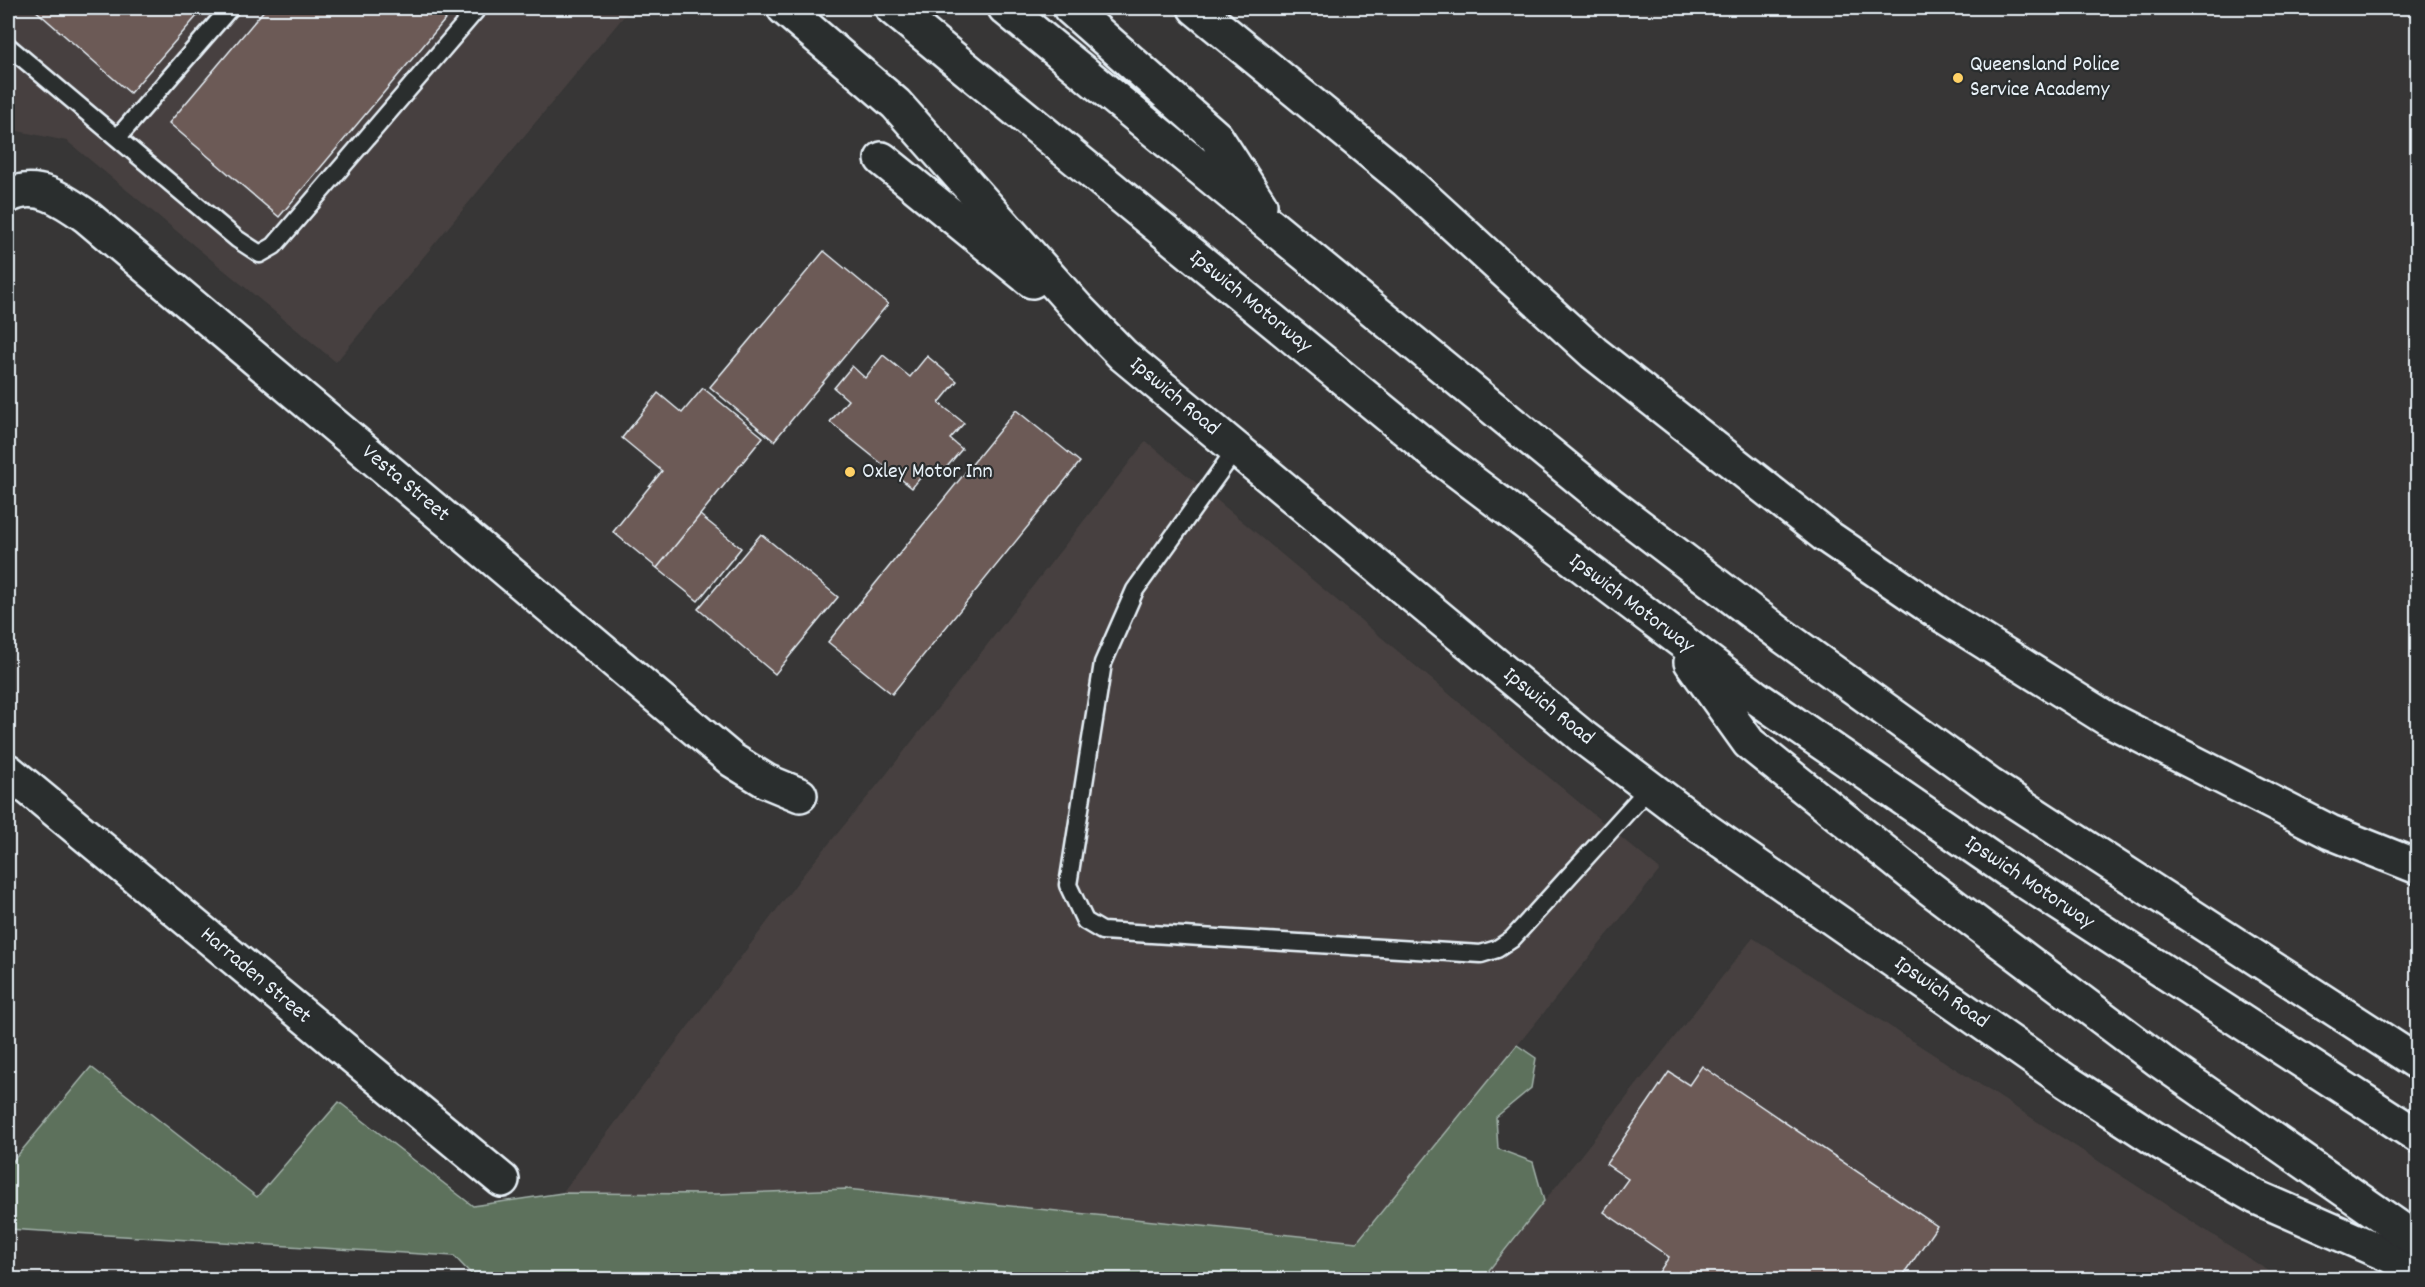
<svg xmlns="http://www.w3.org/2000/svg" width="2425" height="1287" font-family="Dekko,sans-serif">
  <rect width="100%" height="100%" fill="#373636"/>
  <filter id="ink" filterUnits="userSpaceOnUse"><feTurbulence type="fractalNoise" baseFrequency=".0167" numOctaves="2"/><feDisplacementMap in="SourceGraphic" scale="12" xChannelSelector="R" yChannelSelector="G"/><feConvolveMatrix kernelMatrix="1 2 1 2 8 2 1 2 1" color-interpolation-filters="sRGB"/></filter>
  <g filter="url(#ink)">
    <!-- built -->
    <path fill="#474140" d="M8,8H626L629,10L336,362L67,141L8,129Z
      M1146,441L1660,870L1357,1242L846,1189L717,1194L562,1193L803,875L885,776Z
      M1753,938L2281,1279L1482,1280Z"/>
    <!-- green -->
    <path fill="#5d715b" stroke="#a2b1aa" stroke-width="1.5" d="M1517,1045L1536,1058L1531,1088L1496,1117L1498,1149L1533,1162L1544,1201L1482,1279L1077,1280L1065,1270L1057,1280L486,1279H476L454,1256L8,1229V1167L91,1067L257,1197L339,1102L473,1206L562,1193L717,1194L846,1189L1357,1242Z"/>
    <!-- building -->
    <path fill="#6c5a56" stroke="#e8f1f8" stroke-width="1.5" d="M33,8H204L130,93Z
      M266,8H455L279,217L169,123Z
      M824,251L888,304L774,441L710,387Z
      M883,355L910,377L927,356L957,381L939,403L964,423L950,439L962,449L940,475L929,467L912,488L830,422L848,400L834,388L852,366L865,378Z
      M703,388L763,437L657,568L613,532L662,471L622,438L658,393L682,413Z
      M1016,410L1080,462L892,694L828,642Z
      M700,515L741,548L698,601L657,568Z
      M761,534L838,597L775,674L698,609Z
      M1702,1066L1937,1226L1900,1280H1654L1669,1257L1604,1212L1628,1179L1606,1164L1669,1072L1689,1085Z"/>
    <g fill="none" stroke-linecap="round" stroke-linejoin="round">
      <defs>
        <path id="service" d="M8,46L237,239L260,254L274,246L478,8
          M118,137L230,8
          M1236,449L1135,590L1103,663L1068,885L1085,921L1102,931L1481,954L1497,949L1512,939L1649,788"/>
        <path id="minor" d="M784,8L896,104L1077,308L1123,355L1584,738L1703,828L2066,1081L2163,1144L2256,1197L2418,1268
          M1195,8L1406,181L1594,353L1825,535L1945,617L2106,718L2330,832L2418,867
          M882,159L1032,281
          M8,196C36,181 62,199 86,216L732,760L766,781L800,795
          M8,771L502,1180"/>
        <path id="motorway" d="M892,8L1439,457L1754,696L2009,871L2418,1136
          M1005,8L1609,503L1783,636L1988,784L2418,1063
          M1070,8L1216,137L1260,205
          M1691,662L1749,743L1927,886L2160,1061L2418,1241"/>
      </defs>
      <!-- service casing -->
      <use href="#service" stroke="#e8f1f8" stroke-width="21"/>
      <!-- minor casing -->
      <use href="#minor" stroke="#e8f1f8" stroke-width="38"/>
      <!-- motorway casing -->
      <use href="#motorway" stroke="#e8f1f8" stroke-width="38"/>
      <!-- service -->
      <use href="#service" stroke="#2a2d2e" stroke-width="16"/>
      <!-- minor -->
      <use href="#minor" stroke="#2a2d2e" stroke-width="33"/>
      <!-- motorway -->
      <use href="#motorway" stroke="#2a2d2e" stroke-width="33"/>
    </g>
  </g>
  <!-- markers -->
  <g fill="#ffd166" stroke="#2a2d2e" stroke-width="2">
    <circle cx="1958" cy="78" r="6"/>
    <circle cx="850" cy="472" r="6"/>
  </g>
  <g text-anchor="middle" dominant-baseline="central" stroke-width="4.5" stroke-linejoin="round" paint-order="stroke">
    <!-- poi labels -->
    <g font-size="22" fill="#e8f1f8" stroke="#2a2d2e" text-anchor="start">
      <text x="1970" y="65">Queensland Police<tspan x="1970" dy="25">Service Academy</tspan></text>
      <text x="862" y="472">Oxley Motor Inn</text>
    </g>
    <!-- street labels -->
    <g font-size="22" fill="#e8f1f8" stroke="#2a2d2e">
      <text transform="translate(1250 302) rotate(39)">Ipswich Motorway</text>
      <text transform="translate(1174 397) rotate(40)">Ipswich Road</text>
      <text transform="translate(405 484) rotate(40)">Vesta Street</text>
      <text transform="translate(1631 604) rotate(37)">Ipswich Motorway</text>
      <text transform="translate(1548 707) rotate(39)">Ipswich Road</text>
      <text transform="translate(2029 883) rotate(34)">Ipswich Motorway</text>
      <text transform="translate(255 976) rotate(40)">Harraden Street</text>
      <text transform="translate(1941 993) rotate(35)">Ipswich Road</text>
    </g>
  </g>
  <!-- margin -->
  <rect width="2425" height="1287" fill="none" stroke="#2a2d2e" stroke-width="30"/>
  <rect x="15" y="15" width="2395" height="1257" fill="none" stroke="#e8f1f8" stroke-width="2" filter="url(#ink)"/>
</svg>
